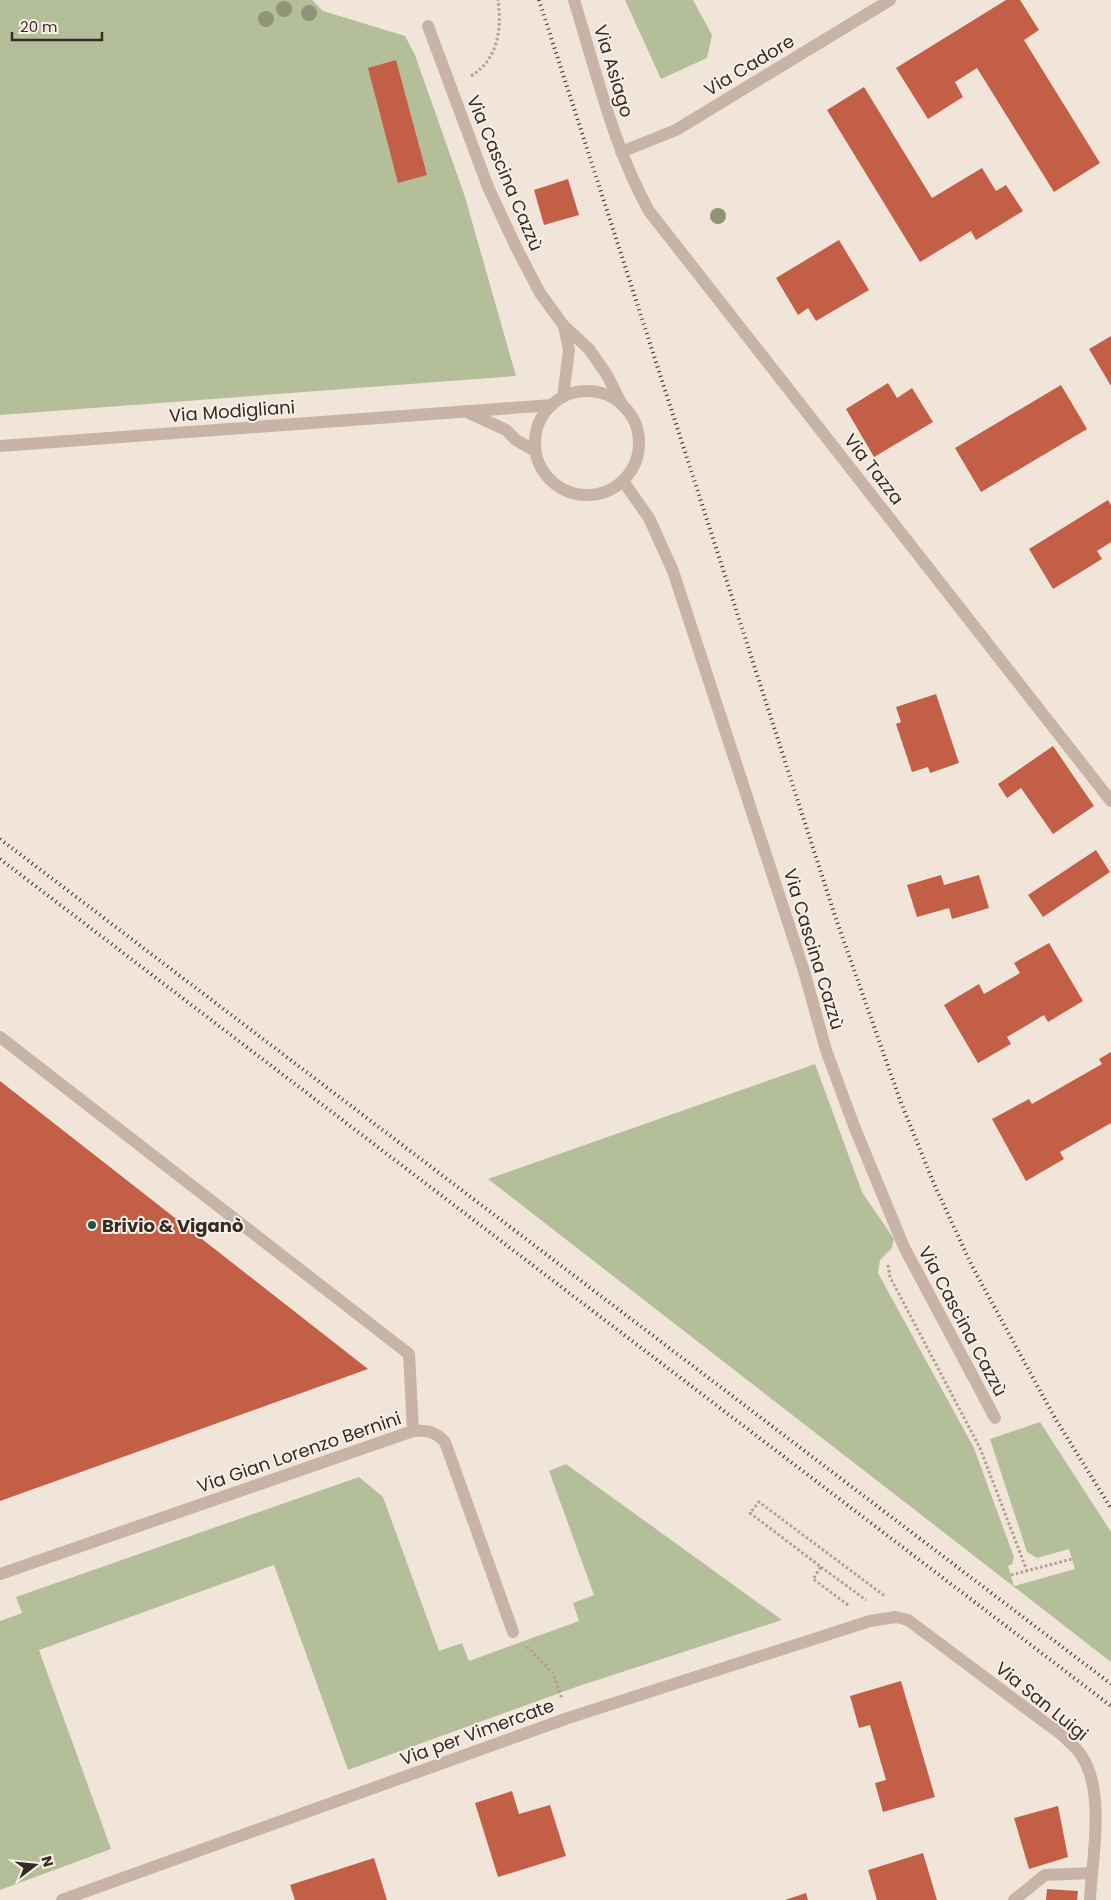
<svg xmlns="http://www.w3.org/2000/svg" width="1111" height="1900" font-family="Poppins,sans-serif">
  <rect width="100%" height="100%" fill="#f1e5da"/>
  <!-- green -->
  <path fill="#b4bf9a" d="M0,0H312L323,11L405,36L415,55L465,197L516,376L0,415Z
    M625,0H693L712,35L707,58L661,79Z
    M815,1064L862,1192L894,1239L892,1248L880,1260L878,1273L974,1448L1014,1557L1012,1564L1008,1566L1014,1586L1075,1569L1069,1549L1037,1558L1027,1552L990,1439L1040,1422L1111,1532V1662L488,1179Z
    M566,1464L782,1620L579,1686L348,1770L274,1565L39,1650L111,1849L0,1890V1621L22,1613L16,1597L359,1477L383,1497L439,1651L462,1643L469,1661L579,1621L573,1603L594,1595L549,1471Z"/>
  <!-- building -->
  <path fill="#c35f46" d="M1006,0H1020L1039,30L1024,40L1100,163L1054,192L977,68L955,82L963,97L928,119L896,68Z
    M396,60L427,175L398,183L368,68Z
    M864,87L932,198L982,168L996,191L1006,185L1023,211L976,240L971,231L920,262L827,110Z
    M568,179L579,215L544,225L534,190Z
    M839,240L869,290L816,321L808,308L798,315L776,278Z
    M1111,336V386L1089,349Z
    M888,383L897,398L912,388L933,422L874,457L846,409Z
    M1061,385L1087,429L981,492L955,448Z
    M1108,500L1111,505V542L1097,551L1102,559L1053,589L1029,549Z
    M936,694L959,763L930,773L928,767L912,772L896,724L901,722L896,707Z
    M1053,746L1094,806L1053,834L1021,788L1007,798L998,784Z
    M1096,850L1110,872L1043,917L1028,895Z
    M941,875L944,885L979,875L989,908L952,919L949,908L917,917L907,885Z
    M1049,943L1083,1001L1048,1022L1044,1015L1007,1037L1011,1044L978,1063L944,1005L979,984L984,994L1020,973L1014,963Z
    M1111,1052V1123L1060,1152L1064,1159L1026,1181L992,1119L1029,1099L1032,1104L1102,1064L1099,1059Z
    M0,1081L368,1369L0,1501Z
    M901,1681L935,1797L883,1812L875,1783L886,1780L870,1725L859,1728L850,1696Z
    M512,1791L519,1814L550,1805L566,1856L498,1877L475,1803Z
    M1058,1806L1068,1857L1029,1869L1014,1818Z
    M923,1853L937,1900H877L868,1870Z
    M374,1858L387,1900H295L290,1885Z
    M1047,1889L1078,1891L1077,1900H1046Z
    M806,1893L808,1900H785Z"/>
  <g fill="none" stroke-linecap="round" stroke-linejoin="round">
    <!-- path -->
    <path stroke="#b49e90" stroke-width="3" stroke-dasharray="2.5 2.5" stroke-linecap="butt" d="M471,76C498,59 502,30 498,0
      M888,1265L890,1277L980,1448L1027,1571
      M821,1567L866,1600
      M1011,1575L1072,1559
      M848,1605L813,1579L821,1567L750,1513L759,1502L886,1597
      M527,1647L553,1673L562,1699"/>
    <!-- service -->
    <path stroke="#c8b4a6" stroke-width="12" d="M428,26L488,187L516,247L540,293L564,326L589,349L607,375L622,405
      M563,397L569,350L564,326
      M623,481L649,518L673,571L804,971L826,1050L854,1126L904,1247L995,1418
      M0,1037L409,1354L413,1431C427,1430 435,1431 445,1442L513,1632"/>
    <!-- minor -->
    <path stroke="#c8b4a6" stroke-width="12" d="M574,0C596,71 613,146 649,211L1111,801
      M621,152L676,130L890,0
      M535 443a52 52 0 1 1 104 0a52 52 0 1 1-104 0Z
      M469,413L506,430L516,440L535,451
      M0,446L552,405
      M0,1574L413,1431
      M62,1900L568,1718L870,1621L896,1617L908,1620L1062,1735C1068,1741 1076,1747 1081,1755C1106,1791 1092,1858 1090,1900
      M1014,1900L1045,1875L1091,1873"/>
    <!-- rail -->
    <path stroke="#352b27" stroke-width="4" stroke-dasharray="1 4" stroke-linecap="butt" d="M539,0L835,916L900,1100L934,1184L972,1266L1056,1420L1111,1508
      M0,839L1111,1684
      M0,859L1111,1706"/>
  </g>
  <!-- trees -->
  <g fill="#92947a">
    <circle cx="284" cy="9" r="8"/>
    <circle cx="309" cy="13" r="8"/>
    <circle cx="266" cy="19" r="8"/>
    <circle cx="718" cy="216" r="8"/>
  </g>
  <!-- markers -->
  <circle fill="#1e5355" stroke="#f9efe6" stroke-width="2" cx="92" cy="1225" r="5"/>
  <g text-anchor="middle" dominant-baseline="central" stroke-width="4" stroke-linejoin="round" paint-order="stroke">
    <!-- street labels -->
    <g font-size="18" fill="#352b27" stroke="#f9efe6">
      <text transform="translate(749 65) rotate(-31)">Via Cadore</text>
      <text transform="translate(614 71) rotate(73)">Via Asiago</text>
      <text transform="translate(505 173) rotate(67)">Via Cascina Cazzù</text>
      <text transform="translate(232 411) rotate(-4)">Via Modigliani</text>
      <text transform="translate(874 469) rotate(52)">Via Tazza</text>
      <text transform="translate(814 949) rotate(73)">Via Cascina Cazzù</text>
      <text transform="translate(963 1321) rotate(62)">Via Cascina Cazzù</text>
      <text transform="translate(299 1452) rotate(-19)">Via Gian Lorenzo Bernini</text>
      <text transform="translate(1042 1701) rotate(39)">Via San Luigi</text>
      <text transform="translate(477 1732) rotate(-20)">Via per Vimercate</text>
    </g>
    <!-- poi labels -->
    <g font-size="18" font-weight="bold" fill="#352b27" stroke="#f9efe6" text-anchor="start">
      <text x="102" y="1225">Brivio &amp; Viganò</text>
    </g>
  </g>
  <!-- north arrow -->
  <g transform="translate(35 1865) rotate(74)" stroke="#f9efe6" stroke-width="4" paint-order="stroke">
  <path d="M0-4L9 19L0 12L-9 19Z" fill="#352b27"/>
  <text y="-8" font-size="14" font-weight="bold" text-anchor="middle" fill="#352b27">N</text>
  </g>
  <!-- scale -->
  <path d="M12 32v8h90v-8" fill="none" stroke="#352b27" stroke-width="2.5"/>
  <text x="20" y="32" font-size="15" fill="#352b27" stroke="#f9efe6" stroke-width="4" paint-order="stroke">20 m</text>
</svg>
